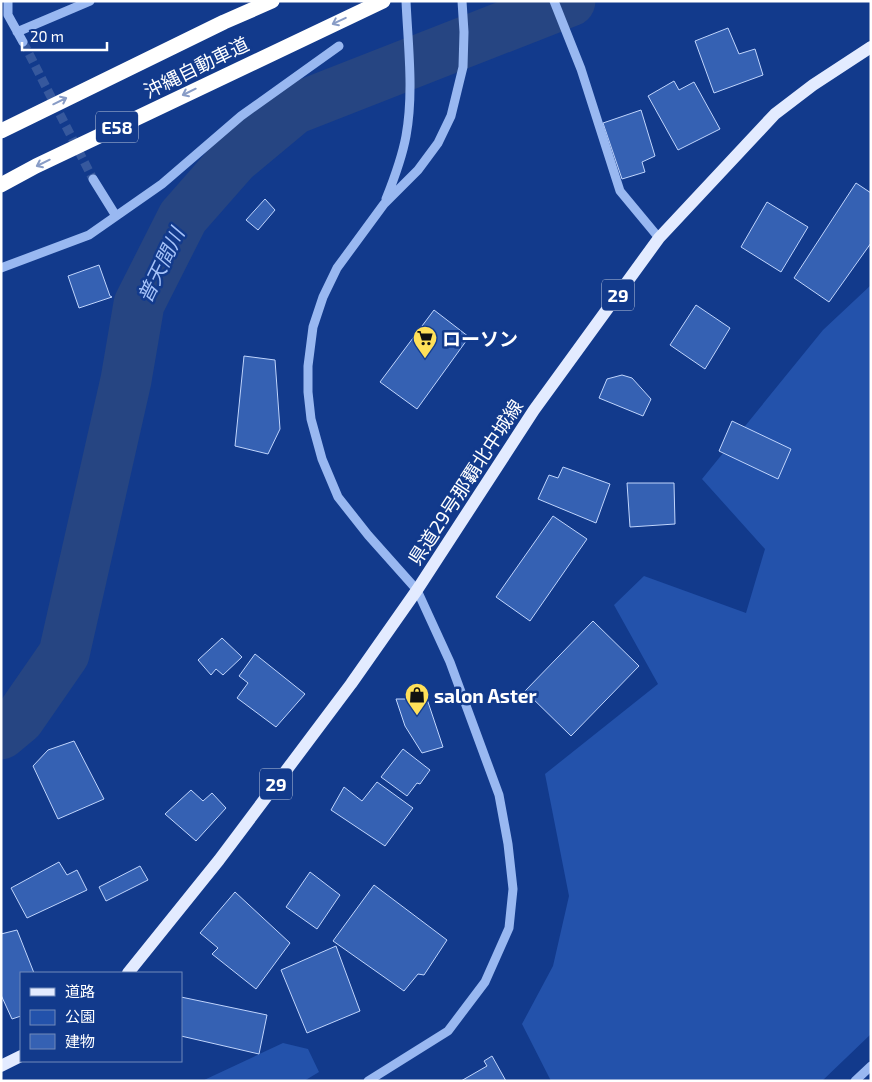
<svg xmlns="http://www.w3.org/2000/svg" width="872" height="1082" font-family="'Exo 2','Noto Sans JP',sans-serif">
  <rect width="100%" height="100%" fill="#123a8c"/>
  <!-- green -->
  <path fill="#2352ab" d="M871,285V1034L822,1081H551L522,1024L553,966L569,896L545,774L658,684L614,605L644,576L746,613L765,549L702,479L823,330Z
    M283,1043L308,1049L319,1072L304,1081H202Z"/>
  <g fill="none" stroke-linecap="round" stroke-linejoin="round">
    <!-- river -->
    <path stroke="#264582" stroke-width="51" d="M1,734L19,719L64,654L126,380L139,304L183,217L234,159L294,109L570,1"/>
  </g>
  <!-- building -->
  <path fill="#3561b3" stroke="#c0d5fd" d="M728,28L739,54L755,49L763,75L714,93L695,41Z
    M674,81L679,90L694,82L720,129L678,150L648,96Z
    M641,110L655,156L642,162L645,172L622,179L603,123Z
    M856,183L871,193V243L829,302L794,278Z
    M265,199L275,210L258,230L246,220Z
    M767,202L808,227L781,272L741,247Z
    M99,265L110,296L112,297L79,308L68,276Z
    M696,305L730,328L705,369L670,345Z
    M434,310L469,337L417,409L380,382Z
    M244,356L275,360L280,429L268,454L235,446Z
    M622,375L632,378L651,399L643,416L599,398L607,379Z
    M732,421L791,449L778,479L719,451Z
    M563,467L610,484L596,523L538,499L549,475L558,478Z
    M627,483H674L675,524L630,527Z
    M553,516L587,539L530,621L496,597Z
    M593,621L639,666L571,736L525,691Z
    M222,638L242,657L223,675L216,669L211,675L198,660Z
    M255,654L305,694L276,727L237,698L248,683L239,676Z
    M396,699H427L443,747L422,753L405,726Z
    M74,741L104,799L58,819L33,766L48,750Z
    M403,749L430,770L420,784L417,783L407,796L381,777Z
    M377,782L413,808L385,846L331,810L344,787L362,801Z
    M191,790L203,801L212,793L226,808L196,841L165,814Z
    M59,862L67,875L77,870L87,890L27,918L11,888Z
    M140,866L148,880L106,901L99,887Z
    M310,872L340,895L317,929L286,907Z
    M374,885L447,940L424,975L418,974L404,991L333,941Z
    M235,892L290,943L256,989L212,954L218,948L200,933Z
    M17,930L34,973H21V1016L12,1019L1,995V934Z
    M336,946L360,1011L307,1033L281,970Z
    M181,997L267,1015L259,1054L181,1036Z
    M492,1056L506,1081H461L487,1066L484,1061Z"/>
  <g fill="none" stroke-linecap="round" stroke-linejoin="round">
    <!-- minor-tunnel -->
    <path stroke="#36589d" stroke-width="9" stroke-dasharray="9 4.5" stroke-linecap="butt" d="M23,42L93,179"/>
    <!-- minor -->
    <path stroke="#99b8f1" stroke-width="9" d="M8,1V15L23,42
      M554,1L581,69L620,191L659,238
      M17,32L90,1
      M93,179L116,216
      M386,199C394,179 402,158 406,136C414,93 408,45 406,1
      M1,268L89,235L162,184L241,116L339,46
      M368,1081L448,1031L485,982L509,928L513,889L508,844L499,795L450,662L417,590L368,535L338,497L322,459L311,419L308,392V366L313,327L323,297L337,268L384,204L418,170L438,143L451,116L463,67L464,32L462,1
      M855,1081L871,1066"/>
    <!-- major -->
    <path stroke="#e3ebff" stroke-width="12" d="M128,973L219,860L351,684L417,590L534,410L659,238L775,114L813,85L871,47
      M1,1066L21,1056"/>
    <!-- highway -->
    <path stroke="#fff" stroke-width="15" d="M1,131L224,22L272,1
      M1,185L36,166L383,1"/>
  </g>
  <!-- one-way arrows -->
  <defs><path id="oneway-shaft" d="M-6 0H5M1.5-3L5.5 0L1.5 3" fill="none" stroke-width="1.6" stroke-linecap="round" stroke-linejoin="round" transform="scale(1.25)"/></defs>
  <g stroke="#889cc6">
    <use href="#oneway-shaft" transform="translate(339 21) rotate(155)"/>
    <use href="#oneway-shaft" transform="translate(189 92) rotate(154)"/>
    <use href="#oneway-shaft" transform="translate(60 101) rotate(-26)"/>
    <use href="#oneway-shaft" transform="translate(43 163) rotate(154)"/>
  </g>
  <!-- icons -->
  <defs>
    <symbol id="supermarket-pin" viewBox="-11 -11 22 30"><path d="M0 17L-7.5 6A9.5 9.5 0 1 1 7.5 6Z" fill="#ffe059" stroke="#123a8c"/><path d="M-6-5.5h2.5l.6 2H6L4.5 2H-2.5L-4.4-4H-6ZM-1.5 3.2a1.3 1.3 0 1 0 .1 0ZM3 3.2a1.3 1.3 0 1 0 .1 0Z" fill="#111"/></symbol>
    <symbol id="shop-pin" viewBox="-11 -11 22 30"><path d="M0 17L-7.5 6A9.5 9.5 0 1 1 7.5 6Z" fill="#ffe059" stroke="#123a8c"/><path d="M-5-2.5h2.3a2.7 3.5 0 0 1 5.4 0H5L5.5 6h-11ZM-1.5-2.5h3a1.5 2.3 0 0 0-3 0Z" fill="#111"/></symbol>
  </defs>
  <g fill-rule="evenodd">
    <use href="#supermarket-pin" x="411" y="324" width="28" height="38"/>
    <use href="#shop-pin" x="403" y="681" width="28" height="38"/>
  </g>
  <g text-anchor="middle" dominant-baseline="central" stroke-width="5" stroke-linejoin="round" paint-order="stroke">
    <!-- shield labels -->
    <g fill="#123a8c" stroke="#b8c4dc" stroke-width="1">
      <rect x="96" y="111.5" width="42" height="31" rx="4"/>
      <rect x="602" y="279.5" width="32" height="31" rx="4"/>
      <rect x="260" y="768.5" width="32" height="31" rx="4"/>
    </g>
    <g font-size="18" font-weight="bold" fill="#fff">
      <text x="117" y="127">E58</text>
      <text x="618" y="295">29</text>
      <text x="276" y="784">29</text>
    </g>
    <!-- street labels -->
    <g font-size="19" fill="#fff" stroke="#123a8c">
      <text transform="translate(196 67) rotate(-26)">沖縄自動車道</text>
      <text transform="translate(465 482) rotate(-57)">県道29号那覇北中城線</text>
    </g>
    <!-- poi labels -->
    <g font-size="19" font-weight="bold" fill="#fff" stroke="#123a8c" text-anchor="start">
      <text x="442" y="338">ローソン</text>
      <text x="434" y="695">salon Aster</text>
    </g>
    <!-- water labels -->
    <g font-size="20" font-style="italic" fill="#a5c2f9" stroke="#123a8c">
      <text transform="translate(160 265) rotate(-64)">普天間川</text>
    </g>
  </g>
  <!-- border -->
  <rect width="872" height="1082" fill="none" stroke="#ffffff" stroke-width="5"/>
  <!-- legend -->
  <rect x="20" y="972" width="162" height="90" fill="#123a8c" stroke="#7189ba"/>
  <rect x="30" y="988" width="25" height="8" fill="#e3ebff" stroke="#7189ba"/>
  <text x="65" y="997" font-size="15" fill="#ffffff">道路</text>
  <rect x="30" y="1010" width="25" height="15" fill="#2352ab" stroke="#7189ba"/>
  <text x="65" y="1022" font-size="15" fill="#ffffff">公園</text>
  <rect x="30" y="1034" width="25" height="15" fill="#3561b3" stroke="#7189ba"/>
  <text x="65" y="1047" font-size="15" fill="#ffffff">建物</text>
  <!-- scale -->
  <path d="M22 42v8h85v-8" fill="none" stroke="#ffffff" stroke-width="2.5"/>
  <text x="30" y="42" font-size="15" fill="#ffffff" stroke="#123a8c" stroke-width="4" paint-order="stroke">20 m</text>
</svg>
